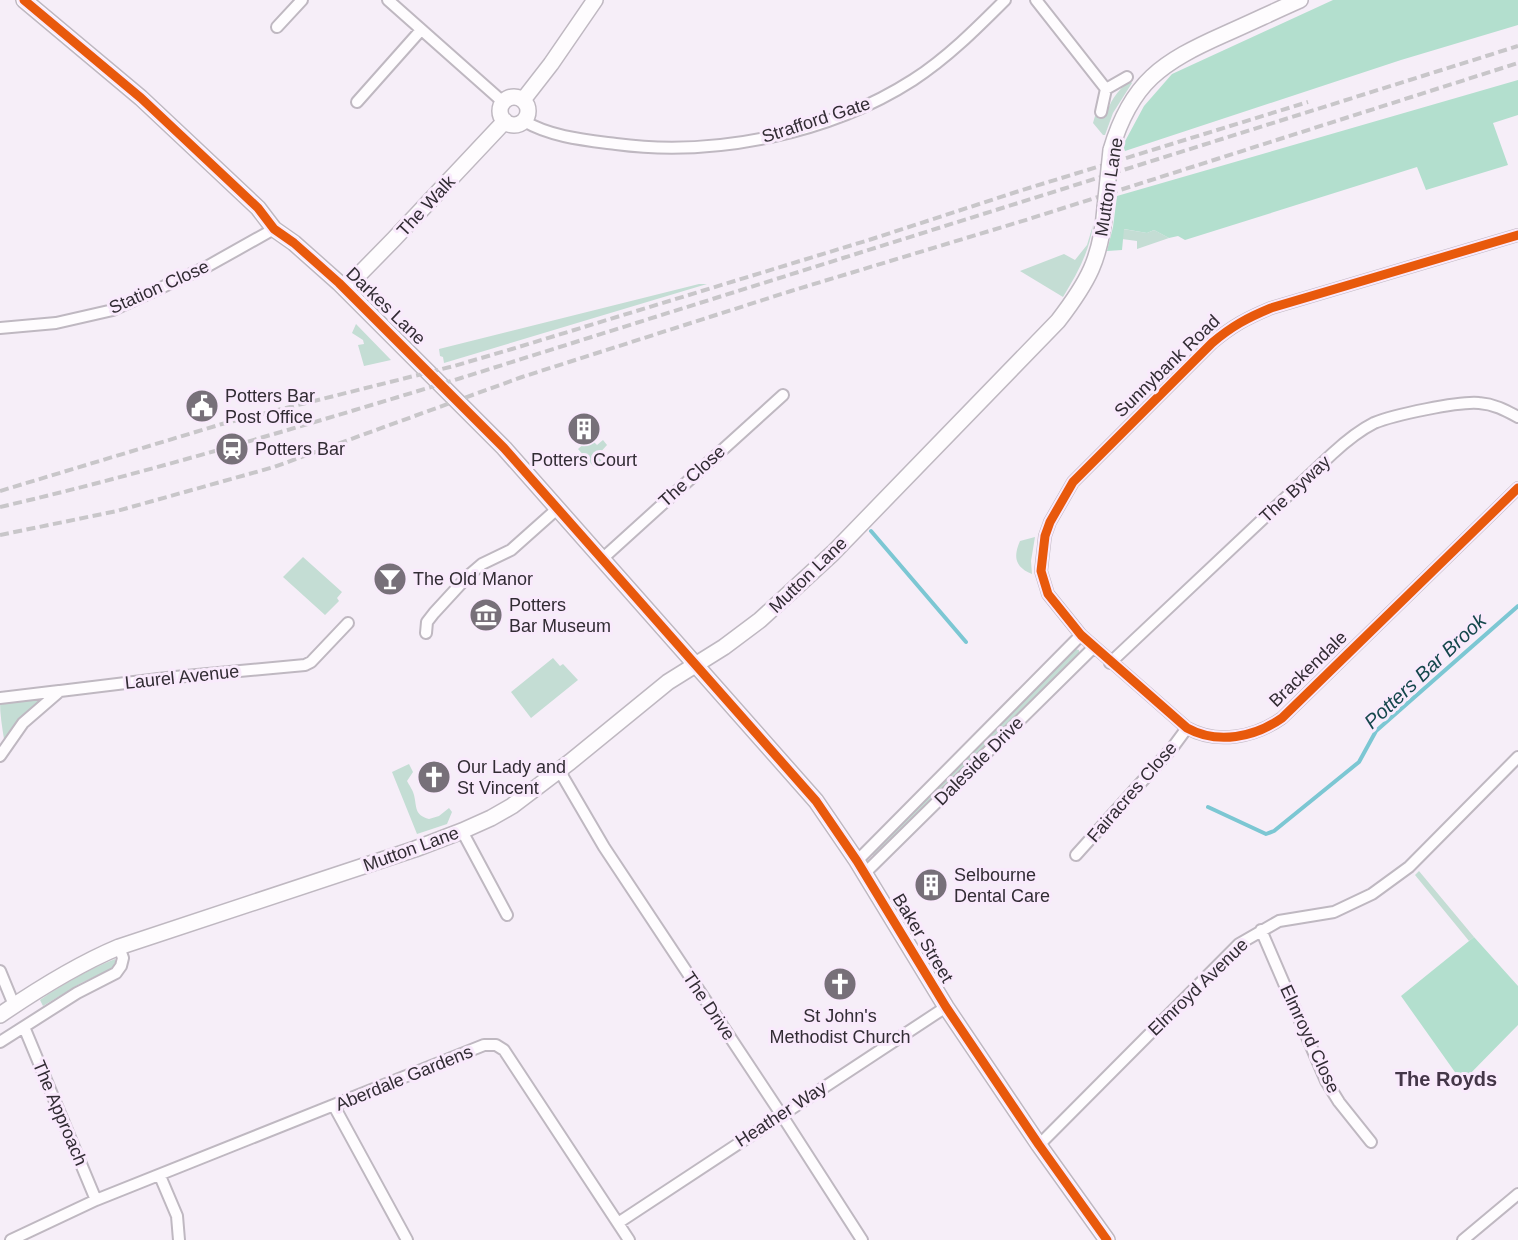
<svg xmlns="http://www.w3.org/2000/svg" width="1518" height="1240" font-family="Arial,sans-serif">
  <rect width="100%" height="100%" fill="#f6eef8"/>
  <!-- green -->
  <path fill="#c4ddd4" d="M1130,81L1132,83L1113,113L1105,135H1103L1093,123L1095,116L1105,118C1109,103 1117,90 1130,81Z
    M1093,225C1089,253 1077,274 1063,297L1020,271L1064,254L1075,260L1087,245Z
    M1123,229L1147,233L1154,230L1169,238L1137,249V241L1122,239Z
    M699,284H707L444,363L443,357L440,356L439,349Z
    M356,324L391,360L364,366L358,345L364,344L363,340L352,333Z
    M588,440L590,442L593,441L597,445L603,440L607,445L597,456L604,463V468L598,463L594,467L578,449Z
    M1035,537L1031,561L1032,574C1015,567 1013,557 1020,541Z
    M303,557L342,592L337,598L339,601L325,615L283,577Z
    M1075,649L1079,650V654L971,761L965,759Z
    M553,658L560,666L563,664L578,680L531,718L511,692Z
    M38,698V703L6,738L4,739C2,727 0,714 0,702Z
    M963,761L969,763L875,857L871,852Z
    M409,764L413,772L407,781C409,785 413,790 414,795C417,807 414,815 429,819L439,816L449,808L452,812L447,824L417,834L392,772Z
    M1419,871L1474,937L1469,941L1415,875Z
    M115,959V967L81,983L43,1006L40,1000C63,984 88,970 115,959Z"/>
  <!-- forest -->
  <path fill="#b3dfce" d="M1333,0H1518V25L1401,60L1125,151L1123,145L1144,106L1172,74Z
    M1518,80V115L1493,123L1508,165L1426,190L1417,167L1185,240L1178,236L1169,238L1154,230L1147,233L1124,229L1122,250L1107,251L1113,227L1117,196Z
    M1474,937L1518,986V1025L1462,1082L1401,996Z"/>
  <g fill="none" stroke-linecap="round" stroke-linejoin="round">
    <!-- stream -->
    <path stroke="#7cc7d3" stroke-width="4" d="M871,531L966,642
      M1208,807L1266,834L1274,831L1359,762L1376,731L1518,606"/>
    <defs>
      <path id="street" d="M388,0L503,102
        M1036,0L1106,89L1101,112
        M277,27L302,0
        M1106,89L1127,77
        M357,102L421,30
        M524,121C551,137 585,140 616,144C714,157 829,134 913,80C947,58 976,29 1005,0
        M1518,235L1271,308C1247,318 1232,326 1212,343L1073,482L1050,522L1045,536L1041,571L1048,594L1081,635L1187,728C1218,745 1255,737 1282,718L1518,488
        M0,328L56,323L113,310L208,266L274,229
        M602,559L783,395
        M426,633L427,622L434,613L468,576L482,564L511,550L557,509
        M1110,663L1332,454C1345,442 1358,431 1374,423C1393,415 1459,401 1479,403C1494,404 1505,410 1518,417
        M0,698L59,691
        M0,756L23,723L60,691L175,677L305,665L311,662L348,623
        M559,770L604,847L781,1114L862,1240
        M462,831L507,915
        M1076,855L1173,747L1187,728
        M857,861L1081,635
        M865,873L1093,648
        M1261,930L1326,1081L1339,1102L1371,1142
        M0,971L14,1005
        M24,1027L96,1200
        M0,1042L77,993L116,973L121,966L123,958L119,947
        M334,1106L407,1240
        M1039,1145L1239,944L1279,921L1334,912L1372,894L1409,867L1518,757
        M160,1176L177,1216L179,1240
        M618,1223L946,1007
        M11,1240L96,1200L484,1045H496L504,1050L629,1240
        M1463,1240L1518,1194"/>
      <path id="secondary" d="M24,0L141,98L258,208L274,229L294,243L339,283L504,448L816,801L857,861L946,1007L1039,1145L1107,1240
        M500 111a14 14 0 1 1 28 0a14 14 0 1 1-28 0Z
        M523,100L551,64L595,0
        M1111,150C1131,82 1162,62 1225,34C1250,23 1275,11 1300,0
        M345,289L394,239L505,121
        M0,1015C38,989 76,965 119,947L415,849L462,831L491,818L512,806L570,762L668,682L724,647L760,620L833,553L1058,321C1088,282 1101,259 1105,208"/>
    </defs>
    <!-- street casing -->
    <use href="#street" stroke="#bfb8c1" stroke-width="14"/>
    <!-- secondary casing -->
    <use href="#secondary" stroke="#bfb8c1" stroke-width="18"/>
    <!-- street -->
    <use href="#street" stroke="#fefcfe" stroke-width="10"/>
    <!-- secondary -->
    <use href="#secondary" stroke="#fefcfe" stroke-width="15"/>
    <!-- rail -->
    <path stroke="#c8c6c9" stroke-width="4" stroke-dasharray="9 4.5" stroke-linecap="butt" d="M0,491L222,424L454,366L512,349L872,239L1016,192L1308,102
      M0,507C155,471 309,424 461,378L1518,46
      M0,535L117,511L274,467L522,377L791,291L1029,219L1518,63"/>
    <defs>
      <path id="secondary-bridge" d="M1105,208L1111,150"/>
    </defs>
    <!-- secondary-bridge casing -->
    <use href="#secondary-bridge" stroke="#bfb8c1" stroke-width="18" stroke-linecap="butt"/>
    <!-- secondary-bridge -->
    <use href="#secondary-bridge" stroke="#fefcfe" stroke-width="15"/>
    <defs>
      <path id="cycleway" d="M24,0L141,98L258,208L274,229L294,243L339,283L504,448L816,801L857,861L946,1007L1039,1145L1107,1240
        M1518,235L1271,308C1247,318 1232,326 1212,343L1073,482L1050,522L1045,536L1041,571L1048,594L1081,635L1187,728C1218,745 1255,737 1282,718L1518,488"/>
    </defs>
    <!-- cycleway casing -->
    <use href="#cycleway" stroke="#f9eafc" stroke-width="13"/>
    <!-- cycleway -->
    <use href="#cycleway" stroke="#e8590c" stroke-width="9"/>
  </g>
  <!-- icons -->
  <defs>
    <symbol id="civic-disc" viewBox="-11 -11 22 22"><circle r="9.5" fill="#777079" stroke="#f9eafc"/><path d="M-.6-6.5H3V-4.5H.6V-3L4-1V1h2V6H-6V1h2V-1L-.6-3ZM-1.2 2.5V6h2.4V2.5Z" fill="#fff"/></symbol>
    <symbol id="building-disc" viewBox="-11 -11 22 22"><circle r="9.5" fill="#777079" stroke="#f9eafc"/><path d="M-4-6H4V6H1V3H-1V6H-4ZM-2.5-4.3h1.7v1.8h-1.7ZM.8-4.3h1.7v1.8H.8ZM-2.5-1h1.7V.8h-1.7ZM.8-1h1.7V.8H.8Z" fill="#fff"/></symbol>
    <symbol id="station-disc" viewBox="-11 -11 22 22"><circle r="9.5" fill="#777079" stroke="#f9eafc"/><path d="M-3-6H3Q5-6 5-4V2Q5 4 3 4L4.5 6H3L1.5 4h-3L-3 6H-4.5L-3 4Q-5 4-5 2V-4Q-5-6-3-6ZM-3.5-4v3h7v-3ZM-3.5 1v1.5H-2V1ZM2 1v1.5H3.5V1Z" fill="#fff"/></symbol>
    <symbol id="bar-disc" viewBox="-11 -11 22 22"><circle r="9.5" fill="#777079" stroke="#f9eafc"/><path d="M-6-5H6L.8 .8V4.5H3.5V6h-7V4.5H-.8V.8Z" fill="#fff"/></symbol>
    <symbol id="museum-disc" viewBox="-11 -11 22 22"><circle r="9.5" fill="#777079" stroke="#f9eafc"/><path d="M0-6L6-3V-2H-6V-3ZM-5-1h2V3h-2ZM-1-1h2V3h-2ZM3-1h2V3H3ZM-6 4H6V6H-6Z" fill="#fff"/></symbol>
    <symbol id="church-disc" viewBox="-11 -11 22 22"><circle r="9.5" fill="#777079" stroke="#f9eafc"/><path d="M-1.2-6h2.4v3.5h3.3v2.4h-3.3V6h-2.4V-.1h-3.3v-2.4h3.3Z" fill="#fff"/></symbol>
  </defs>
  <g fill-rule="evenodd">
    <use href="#civic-disc" x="183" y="387" width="38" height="38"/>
    <use href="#building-disc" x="565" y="410" width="38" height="38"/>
    <use href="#station-disc" x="213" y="430" width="38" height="38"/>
    <use href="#bar-disc" x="371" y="560" width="38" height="38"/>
    <use href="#museum-disc" x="467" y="596" width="38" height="38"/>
    <use href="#church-disc" x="415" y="758" width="38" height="38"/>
    <use href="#building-disc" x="912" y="866" width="38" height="38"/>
    <use href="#church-disc" x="821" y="965" width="38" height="38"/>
  </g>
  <g text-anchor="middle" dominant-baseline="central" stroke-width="6" stroke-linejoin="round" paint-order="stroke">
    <!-- street labels -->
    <g font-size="18" fill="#322c34" stroke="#f9eafc">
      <text transform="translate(816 120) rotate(-18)">Strafford Gate</text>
      <text transform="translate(1109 187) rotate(-81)">Mutton Lane</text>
      <text transform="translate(426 206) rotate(-47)">The Walk</text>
      <text transform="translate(159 287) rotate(-24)">Station Close</text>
      <text transform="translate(386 306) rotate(44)">Darkes Lane</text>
      <text transform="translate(1167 366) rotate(-44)">Sunnybank Road</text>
      <text transform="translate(692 476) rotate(-42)">The Close</text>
      <text transform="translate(1295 489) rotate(-43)">The Byway</text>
      <text transform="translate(808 575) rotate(-44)">Mutton Lane</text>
      <text transform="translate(1308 669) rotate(-44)">Brackendale</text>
      <text transform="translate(182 677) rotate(-6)">Laurel Avenue</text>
      <text transform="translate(979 761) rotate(-45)">Daleside Drive</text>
      <text transform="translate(1132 792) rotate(-49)">Fairacres Close</text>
      <text transform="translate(411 849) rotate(-20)">Mutton Lane</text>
      <text transform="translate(923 938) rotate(59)">Baker Street</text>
      <text transform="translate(1198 987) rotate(-44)">Elmroyd Avenue</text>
      <text transform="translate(709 1006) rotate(56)">The Drive</text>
      <text transform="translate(1310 1039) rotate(65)">Elmroyd Close</text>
      <text transform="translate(404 1078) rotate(-22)">Aberdale Gardens</text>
      <text transform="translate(60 1113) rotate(67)">The Approach</text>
      <text transform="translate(781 1114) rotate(-33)">Heather Way</text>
    </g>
    <!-- poi labels -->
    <g font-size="18" fill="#322c34" stroke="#f9eafc" text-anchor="start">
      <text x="225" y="396">Potters Bar<tspan x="225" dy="21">Post Office</tspan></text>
      <text x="255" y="449">Potters Bar</text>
      <text x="584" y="460" text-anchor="middle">Potters Court</text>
      <text x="413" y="579">The Old Manor</text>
      <text x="509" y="605">Potters<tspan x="509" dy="21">Bar Museum</tspan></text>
      <text x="457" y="767">Our Lady and<tspan x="457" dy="21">St Vincent</tspan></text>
      <text x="954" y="875">Selbourne<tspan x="954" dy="21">Dental Care</tspan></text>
      <text x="840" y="1016" text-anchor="middle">St John's<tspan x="840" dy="21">Methodist Church</tspan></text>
    </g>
    <!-- water labels -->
    <g font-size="20" font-style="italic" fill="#15474c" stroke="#f9eafc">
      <text transform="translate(1425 671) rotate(-43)">Potters Bar Brook</text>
    </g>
    <!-- neighbourhood labels -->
    <g font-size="20" font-weight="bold" fill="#443648" stroke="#f9eafc">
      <text x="1446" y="1079">The Royds</text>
    </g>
  </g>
</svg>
